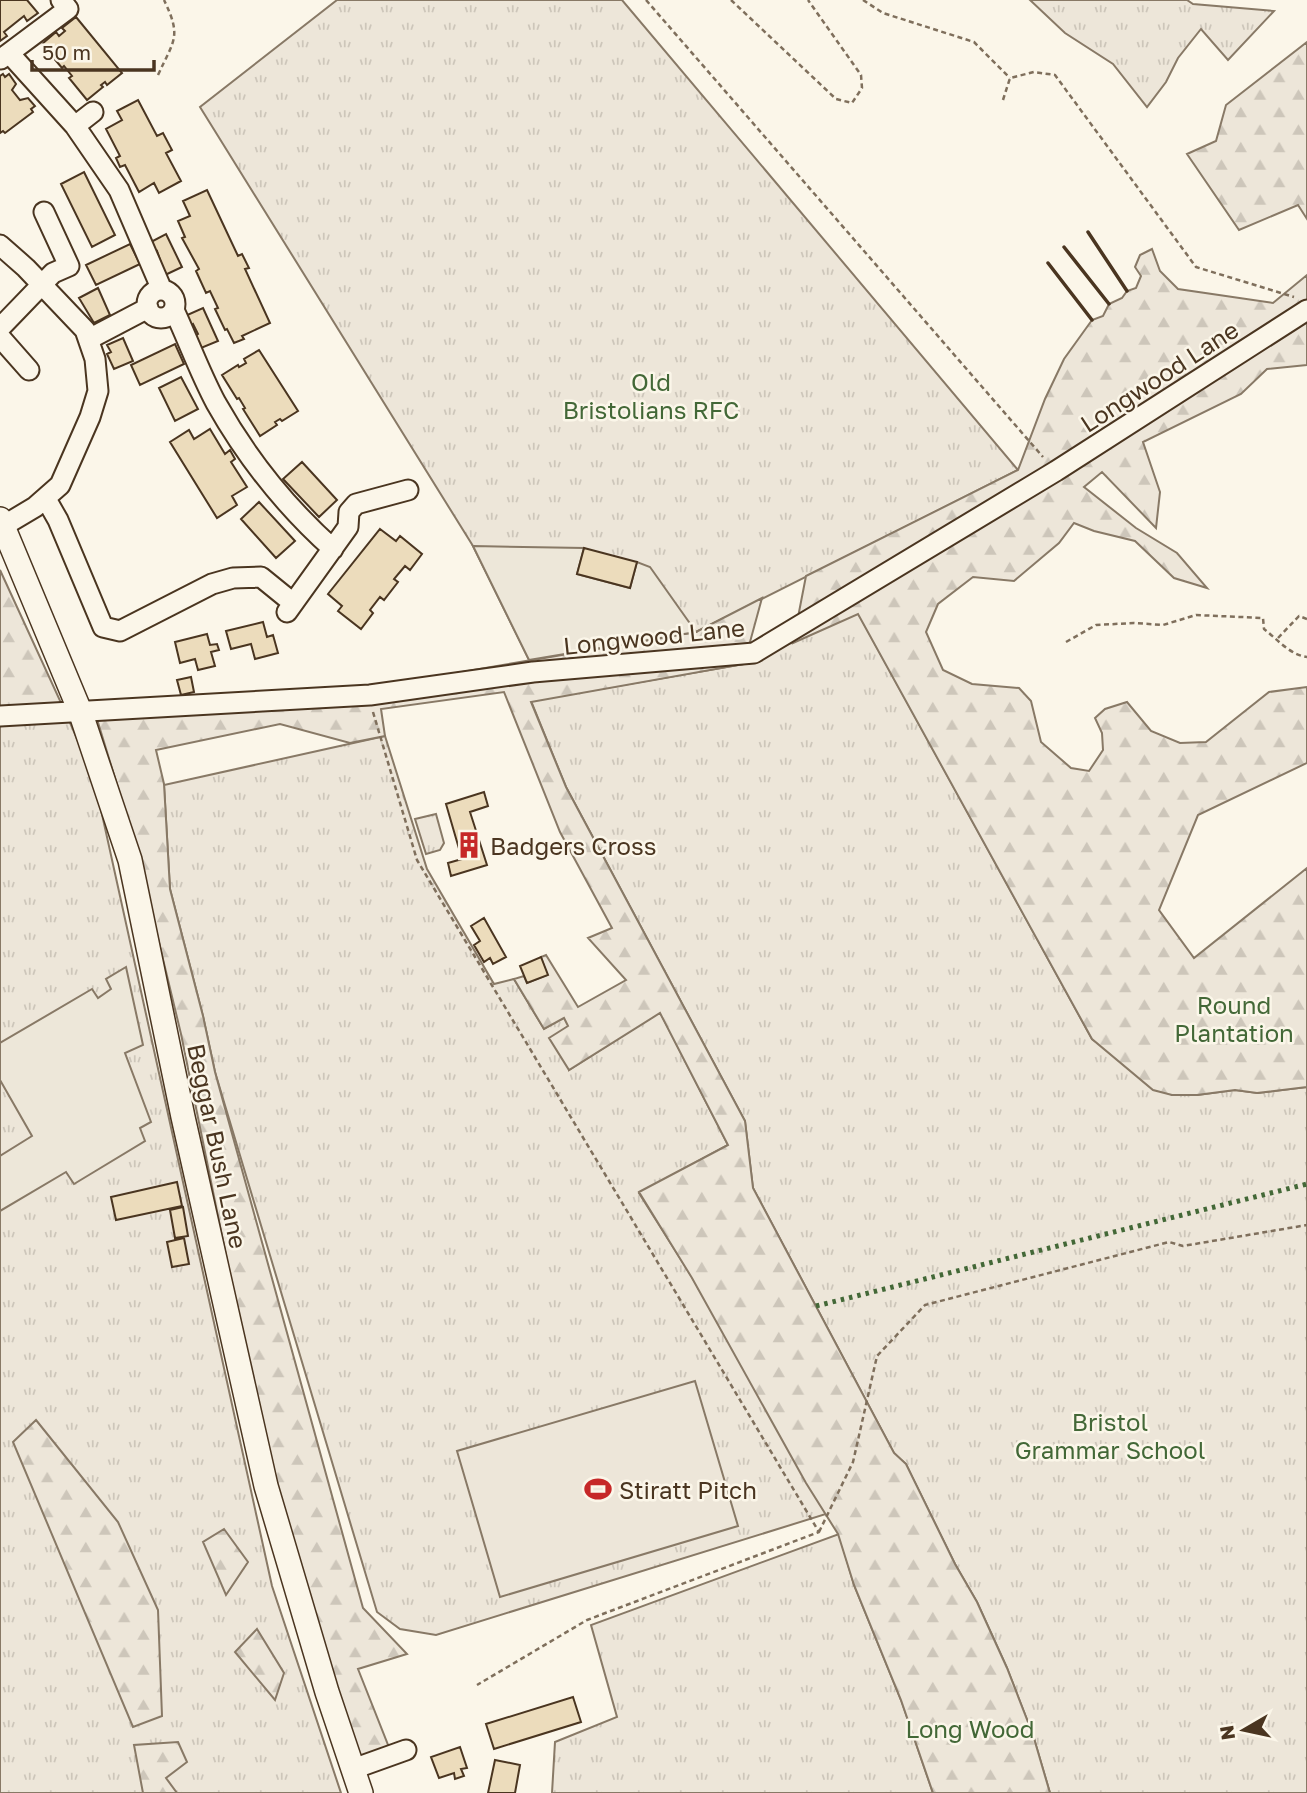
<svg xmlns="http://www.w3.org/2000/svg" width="1307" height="1793" font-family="'Golos Text',sans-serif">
  <defs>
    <pattern id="grass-tufts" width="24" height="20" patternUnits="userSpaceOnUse" patternTransform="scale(1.75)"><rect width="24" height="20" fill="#ede6d9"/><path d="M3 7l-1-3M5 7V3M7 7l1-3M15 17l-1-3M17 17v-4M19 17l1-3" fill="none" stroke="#cdc6ba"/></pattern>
    <pattern id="forest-firs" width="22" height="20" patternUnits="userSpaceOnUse" patternTransform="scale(1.75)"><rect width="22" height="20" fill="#ede6d9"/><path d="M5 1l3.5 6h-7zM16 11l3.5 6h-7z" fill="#cdc6ba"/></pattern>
  </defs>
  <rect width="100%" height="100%" fill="#fbf6e9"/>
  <!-- grass -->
  <path fill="url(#grass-tufts)" stroke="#887966" stroke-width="2" d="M337,0H622L1018,470L696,632L529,660L473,546L200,107Z
    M1030,0H1187L1193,4L1274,11L1228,60L1201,29L1178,58L1166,82L1147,107L1113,64L1065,33Z
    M858,613L1092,1039L1172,1095H1197L1235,1090L1258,1093L1307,1087V1793H1050L1033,1735L1007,1668L977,1602L955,1564L906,1464L894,1453L753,1188L745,1121L566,787L531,701L744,664Z
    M68,718L94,778L272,1586L341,1793H0V723Z
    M385,736L427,869L494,984L514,979L544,1029L564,1017L569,1026V1070L660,1012L728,1145L639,1193L692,1277L826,1514L436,1635L400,1629L377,1612L215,1072L203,1016L170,889L164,785Z
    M436,814L444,843L440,850L426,854L415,819Z
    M839,1534L854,1585L901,1700L933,1793H552L555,1742L617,1717L591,1625Z"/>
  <!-- forest -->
  <path fill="url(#forest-firs)" stroke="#887966" stroke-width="2" d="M1307,42V219L1298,205L1239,230L1187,154L1216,141L1226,105Z
    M1152,249L1160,271L1178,289L1273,303L1307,275V365L1267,369L1241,394L1143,442L1160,492L1156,528L1102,472L1084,487L1136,528L1177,553L1207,588L1174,578L1135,541L1094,531L1074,523L1059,543L1014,581L973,577L938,604L926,632L943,670L972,684L1019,688L1031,701L1041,742L1071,768L1089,771L1103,750L1102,733L1095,718L1105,709L1127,702L1151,731L1180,743L1206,742L1269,692L1307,687V763L1198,815L1159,910L1194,958L1307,868V1087L1257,1093L1235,1090L1197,1095H1172L1153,1090L1092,1039L858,614L793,643L806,576L1018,470L1045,399L1064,359L1092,320L1103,316L1109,304L1122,298L1127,291L1136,288L1141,276L1135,267L1140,255Z
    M0,570L68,718L0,723Z
    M762,598L744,664L531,702L566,787L745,1121L753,1188L894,1453L906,1464L955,1564L977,1602L1007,1668L1033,1735L1050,1793H933L901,1700L854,1585L838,1534L806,1483L692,1278L639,1192L728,1145L660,1013L569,1070L549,1038L568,1026L564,1018L544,1029L514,979L524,976L527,983L547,975L541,957L546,955L578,1007L626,980L588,938L612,928L560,832L504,692L381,709L385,736L350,743L280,724L156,750L164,784L170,889L203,1016L215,1072L363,1608L407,1654L358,1669L392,1755L360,1766L299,1587L245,1349L181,1034L136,847L93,706L345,692L696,632Z
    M36,1420L118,1522L158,1610L162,1716L133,1727L13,1442Z
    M224,1529L248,1562L226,1595L203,1542Z
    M257,1629L284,1673L275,1700L235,1652Z
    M178,1742L187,1762L166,1778L177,1793H143L134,1745Z"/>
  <!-- pitch -->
  <path fill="#ede6d9" stroke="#887966" stroke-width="2" d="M695,1381L738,1526L500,1597L457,1451Z"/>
  <!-- parking -->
  <path fill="#ede7d9" stroke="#887966" stroke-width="2" d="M473,546L584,548L577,574L630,588L637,562L650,567L696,632L529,660Z
    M126,967L143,1045L125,1053L151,1122L140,1128L145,1141L74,1184L66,1172L0,1211V1156L32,1136L0,1080V1043L92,989L98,998L111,989L106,979Z"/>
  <!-- building -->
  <path fill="#ecdcbc" stroke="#4a3520" stroke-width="2" d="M0,0H27L38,13L27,21L24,16L4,32L7,36L0,41Z
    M76,17L122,73L107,85L105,82L101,85L103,87L87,100L69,78L72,76L64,66L62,68L42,44L56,32L59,36L65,31L62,28Z
    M3,74L5,77L9,74L16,84L12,90L20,100L28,98L35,106L31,109L33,112L5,133L3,131L0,133V76Z
    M138,100L157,136L163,133L172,150L166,153L181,181L159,193L154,183L139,192L125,165L120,167L116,158L120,156L106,129L122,120L117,111Z
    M84,172L115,235L92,247L61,184Z
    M207,190L238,256L242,254L249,268L245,269L270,323L242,336L244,339L234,343L227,329L225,330L215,309L218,308L210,291L206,293L196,271L199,269L182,238L185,237L178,221L190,216L183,201Z
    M166,234L182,267L165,275L157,251L154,253L149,243Z
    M130,244L140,264L96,285L86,265Z
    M98,288L110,315L94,323L79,298Z
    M203,308L218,341L201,348L195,336L198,334L193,324L190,326L185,316Z
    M123,338L133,361L114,369L107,354L111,352L107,345Z
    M175,344L184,364L140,385L131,365Z
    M259,350L298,411L282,421L280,419L275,422L277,425L260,436L243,409L245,408L239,398L237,399L222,375L238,365L239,367L246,363L244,359Z
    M181,377L198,409L175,421L159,388Z
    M210,429L225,454L230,450L235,459L231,462L247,487L232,496L237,505L217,518L170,442L189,430L194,439Z
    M302,462L337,500L319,517L283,479Z
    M259,502L295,541L276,558L241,519Z
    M380,529L396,541L400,536L422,554L410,570L405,566L394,579L398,582L384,600L380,597L370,610L373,613L361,629L338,611L342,606L328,594Z
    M584,548L637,562L630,588L577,574Z
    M263,622L267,637L273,635L278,653L255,659L251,644L231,649L226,631Z
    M207,634L210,645L217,644L219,650L211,652L215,666L198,670L195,659L180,663L175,642Z
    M191,677L194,692L181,695L177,680Z
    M484,792L488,806L470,812L487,865L451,876L448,863L462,859L446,804Z
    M484,918L506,957L493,964L490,958L484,962L474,945L480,941L471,926Z
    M541,957L548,975L527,983L520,966Z
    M177,1182L182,1206L116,1220L111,1197Z
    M183,1207L188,1236L175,1238L170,1210Z
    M184,1238L189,1264L172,1267L167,1242Z
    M573,1697L581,1722L494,1749L486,1724Z
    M460,1747L467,1768L461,1769L464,1776L455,1779L454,1773L439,1778L431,1757Z
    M495,1760L520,1765L515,1793H488Z"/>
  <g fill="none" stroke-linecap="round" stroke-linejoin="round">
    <defs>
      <path id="minor" d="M9,53L75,126L119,190L162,290
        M1,59L68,9L61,0
        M75,126L93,112
        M0,245L26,268L85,330L95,359L98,391L90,417L60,485L35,507L3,526
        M147 304a14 14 0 1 1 28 0a14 14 0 1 1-28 0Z
        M174,310C188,340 200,373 216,403C247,458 286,507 333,549
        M0,328L53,273L69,266L44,212
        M0,337L29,370
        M89,339L148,308
        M46,499L58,520L103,627L120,631L212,584L233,578L261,577L293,603
        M287,612L348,527L349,512L356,504L408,490
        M0,716L370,695L533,672L754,653L1056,471L1307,310
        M353,1769L406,1750"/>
      <path id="major" d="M0,519L80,711L130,860L183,1117L266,1486L327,1692L361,1793"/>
    </defs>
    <!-- minor casing -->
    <use href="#minor" stroke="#4a3520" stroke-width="23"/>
    <!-- major casing -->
    <use href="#major" stroke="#4a3520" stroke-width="26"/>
    <!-- path -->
    <path stroke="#7f6f5c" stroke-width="2.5" stroke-dasharray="5 3.5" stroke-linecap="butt" d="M646,0L1043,457
      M731,0L836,99L852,103L862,88L861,75L808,0
      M863,0L883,13L974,42L1010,78
      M158,75C174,40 182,37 164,0
      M1003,100L1010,78L1034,72L1055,75L1196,267L1294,297
      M1278,638L1299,616L1307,619
      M1066,642L1096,625L1134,623L1163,625L1196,615L1263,618L1264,629C1277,639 1290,655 1307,657
      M373,712L417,860L819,1532L587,1620L477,1685
      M819,1532L853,1462L877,1356L925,1305L1169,1242L1183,1246L1307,1225"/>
    <!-- minor -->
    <use href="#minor" stroke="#fbf6e9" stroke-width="19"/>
    <!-- major -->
    <use href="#major" stroke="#fbf6e9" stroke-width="23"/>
    <!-- hedge -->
    <path stroke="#436837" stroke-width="5" stroke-dasharray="3.5 5" stroke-linecap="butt" d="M816,1306L1307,1184"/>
    <!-- wall -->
    <path stroke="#4a3520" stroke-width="3.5" d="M1088,232L1127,291
      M1064,247L1109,304
      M1048,263L1092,320"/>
  </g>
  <!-- icons -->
  <defs>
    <symbol id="building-bare" viewBox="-9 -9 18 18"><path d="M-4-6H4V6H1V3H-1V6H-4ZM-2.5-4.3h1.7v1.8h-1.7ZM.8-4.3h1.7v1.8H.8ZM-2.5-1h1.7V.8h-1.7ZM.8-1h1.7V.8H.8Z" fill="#c62828" stroke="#fbf6e9" stroke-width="2.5" paint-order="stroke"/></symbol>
    <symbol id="stadium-bare" viewBox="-9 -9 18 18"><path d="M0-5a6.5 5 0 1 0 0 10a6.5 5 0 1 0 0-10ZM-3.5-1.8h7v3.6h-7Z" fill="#c62828" stroke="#fbf6e9" stroke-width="2.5" paint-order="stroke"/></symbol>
  </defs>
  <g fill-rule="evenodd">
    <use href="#building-bare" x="450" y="826" width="38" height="38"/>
    <use href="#stadium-bare" x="579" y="1470" width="38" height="38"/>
  </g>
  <g text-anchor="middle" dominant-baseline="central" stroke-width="5" stroke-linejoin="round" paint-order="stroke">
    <!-- street labels -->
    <g font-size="24" fill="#4a3520" stroke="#fbf6e9">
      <text transform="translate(1159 376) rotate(-33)">Longwood Lane</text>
      <text transform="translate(654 636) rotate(-6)">Longwood Lane</text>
      <text transform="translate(218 1146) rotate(78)">Beggar Bush Lane</text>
    </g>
    <!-- park labels -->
    <g font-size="24" fill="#436837" stroke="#fbf6e9">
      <text x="651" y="381">Old<tspan x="651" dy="28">Bristolians RFC</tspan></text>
      <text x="1234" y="1004">Round<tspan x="1234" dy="28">Plantation</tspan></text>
      <text x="1110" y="1421">Bristol<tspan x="1110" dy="28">Grammar School</tspan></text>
      <text x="970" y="1728">Long Wood</text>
    </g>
    <!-- poi labels -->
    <g font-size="24" fill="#4a3520" stroke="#fbf6e9" text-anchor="start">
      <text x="490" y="845">Badgers Cross</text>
      <text x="619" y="1489">Stiratt Pitch</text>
    </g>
  </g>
  <!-- north arrow -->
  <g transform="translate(1244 1730) rotate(261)" stroke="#fbf6e9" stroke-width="5" paint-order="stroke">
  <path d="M0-5L12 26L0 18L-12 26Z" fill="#4a3520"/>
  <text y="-10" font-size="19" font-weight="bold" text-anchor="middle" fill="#4a3520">N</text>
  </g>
  <!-- scale -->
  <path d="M32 60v10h122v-10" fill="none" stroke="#4a3520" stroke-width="3.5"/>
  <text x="42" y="60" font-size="21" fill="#4a3520" stroke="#fbf6e9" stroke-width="5" paint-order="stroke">50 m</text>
</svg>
